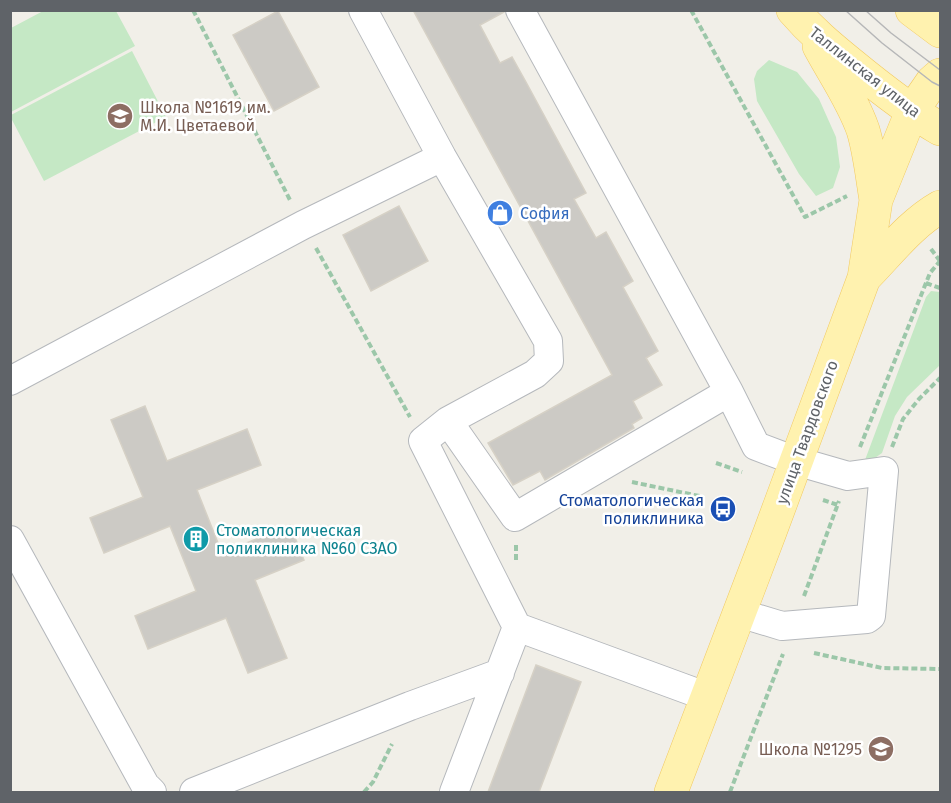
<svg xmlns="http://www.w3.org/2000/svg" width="951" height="803" font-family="'Fira Sans',sans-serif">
  <rect width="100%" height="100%" fill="#f1efe8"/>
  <!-- green -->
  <path fill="#c5e8c5" d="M45,10L116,11L135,46L11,112V28Z
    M132,51L166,117L44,181L11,118V115Z
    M769,60L797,72L819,99L836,137L840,167L833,188L816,196L799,174L757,101L754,79L757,71Z
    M931,291L940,292V365L907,397L895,416L882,453L872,460H865L926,297Z"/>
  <!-- building -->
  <path fill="#cccac5" stroke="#d6d1c6" stroke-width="1.5" d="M413,10H504V12L480,25L500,63L512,57L526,82L586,193L574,199L596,238L606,232L633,281L623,287L658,351L646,358L662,385L633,401L642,418L632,424L634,428L545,480L540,471L513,485L488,443L612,375Z
    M278,11L319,87L274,111L233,35Z
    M399,206L428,261L371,291L343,235Z
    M145,406L167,461L247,429L261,465L197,490L222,553L290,525L304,560L255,580L287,658L248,673L226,618L148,649L135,616L196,591L170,526L104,553L90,518L143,497L111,420Z
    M536,665L581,682L539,792H488Z"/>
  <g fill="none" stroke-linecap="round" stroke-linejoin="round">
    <defs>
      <path id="minor" d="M363,10L442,157L548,341L549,361L535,374L448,421L515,517L729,392
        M520,10L729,392L756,446L796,461L848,476L884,471L871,616L867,619L782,626L739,613
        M10,381L303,225L442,157
        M448,421L423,441L517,627
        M10,540L145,785L152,792
        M194,792L410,706L500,673
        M454,792L517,627L708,697"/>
      <path id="major" d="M793,10C811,31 829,46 851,64C879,87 908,110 940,129
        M912,10L940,31
        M819,46C834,74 853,101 863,130C870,153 872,177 876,200
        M864,278C888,254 910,224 940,207
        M671,792L770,532L864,278L876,200L912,111L932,82L940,75"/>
    </defs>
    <!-- minor casing -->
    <use href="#minor" stroke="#b5b8bc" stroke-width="30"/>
    <!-- major casing -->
    <use href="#major" stroke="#f2c960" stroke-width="34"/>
    <!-- path -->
    <path stroke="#9cc7a9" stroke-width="4" stroke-dasharray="6 3" stroke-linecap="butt" d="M193,10L291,202
      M691,10L805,217L847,196
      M10,207V210
      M316,248L410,417
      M931,249L940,261
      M926,283L940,288
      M860,447L930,273L940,261
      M892,447L903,419L919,399L940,378
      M716,463L742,472
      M632,482L704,497
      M823,500L838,505
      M516,545V561
      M804,596L839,501
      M814,653L882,668L940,669
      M364,792L373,782L392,744
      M730,792L783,654"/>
    <!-- minor -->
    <use href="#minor" stroke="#fff" stroke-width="28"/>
    <!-- major -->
    <use href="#major" stroke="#fff2af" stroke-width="33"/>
    <!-- tram -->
    <path stroke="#b6b7b8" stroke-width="1.5" d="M845,10L882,43L932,82L940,86
      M865,10L891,33L940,70"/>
  </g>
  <!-- icons -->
  <defs>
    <symbol id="school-disc" viewBox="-11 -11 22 22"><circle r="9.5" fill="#8d6e63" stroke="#fff"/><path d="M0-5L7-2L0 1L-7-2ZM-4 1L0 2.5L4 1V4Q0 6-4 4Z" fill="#fff"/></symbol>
    <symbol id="shop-disc" viewBox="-11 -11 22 22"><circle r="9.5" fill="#3f7fe0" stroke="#fff"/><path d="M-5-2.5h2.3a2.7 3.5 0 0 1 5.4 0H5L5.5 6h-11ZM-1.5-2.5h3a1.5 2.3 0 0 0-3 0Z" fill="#fff"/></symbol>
    <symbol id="bus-disc" viewBox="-11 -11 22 22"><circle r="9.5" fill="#1a4fb4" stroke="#fff"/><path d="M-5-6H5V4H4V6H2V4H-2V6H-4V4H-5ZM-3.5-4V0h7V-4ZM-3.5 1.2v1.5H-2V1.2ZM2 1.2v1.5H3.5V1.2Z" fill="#fff"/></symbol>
    <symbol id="building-disc" viewBox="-11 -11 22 22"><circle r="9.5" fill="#0f9aa8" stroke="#fff"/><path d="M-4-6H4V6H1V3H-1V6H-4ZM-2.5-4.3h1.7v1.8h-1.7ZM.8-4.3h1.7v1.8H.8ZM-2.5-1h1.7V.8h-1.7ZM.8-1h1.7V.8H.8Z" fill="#fff"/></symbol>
  </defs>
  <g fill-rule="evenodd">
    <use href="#school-disc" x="105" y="101" width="30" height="30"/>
    <use href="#shop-disc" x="485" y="198" width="30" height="30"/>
    <use href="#bus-disc" x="708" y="494" width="30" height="30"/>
    <use href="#building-disc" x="181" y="524" width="30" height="30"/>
    <use href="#school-disc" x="866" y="734" width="30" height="30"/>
  </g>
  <g text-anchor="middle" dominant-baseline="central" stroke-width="5" stroke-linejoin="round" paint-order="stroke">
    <!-- street labels -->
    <g font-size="16" fill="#5f6368" stroke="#fff">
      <text transform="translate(865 72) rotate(38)">Таллинская улица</text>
      <text transform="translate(807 432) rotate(-70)">улица Твардовского</text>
    </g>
    <!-- education labels -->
    <g font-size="16" fill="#785e54" stroke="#fff" text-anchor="start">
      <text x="140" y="107">Школа №1619 им.<tspan x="140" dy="18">М.И. Цветаевой</tspan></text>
      <text x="862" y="749" text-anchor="end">Школа №1295</text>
    </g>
    <!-- shop labels -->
    <g font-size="16" fill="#366cbe" stroke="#fff" text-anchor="start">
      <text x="520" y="213">София</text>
    </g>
    <!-- transit labels -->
    <g font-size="16" fill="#164399" stroke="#fff" text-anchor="end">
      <text x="704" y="500">Стоматологическая<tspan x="704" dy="18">поликлиника</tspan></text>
    </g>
    <!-- culture labels -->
    <g font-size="16" fill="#0d838f" stroke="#fff" text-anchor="start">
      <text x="216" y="530">Стоматологическая<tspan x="216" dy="18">поликлиника №60 СЗАО</tspan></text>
    </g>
  </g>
  <!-- border -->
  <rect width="951" height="803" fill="none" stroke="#5f6368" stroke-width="24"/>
</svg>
